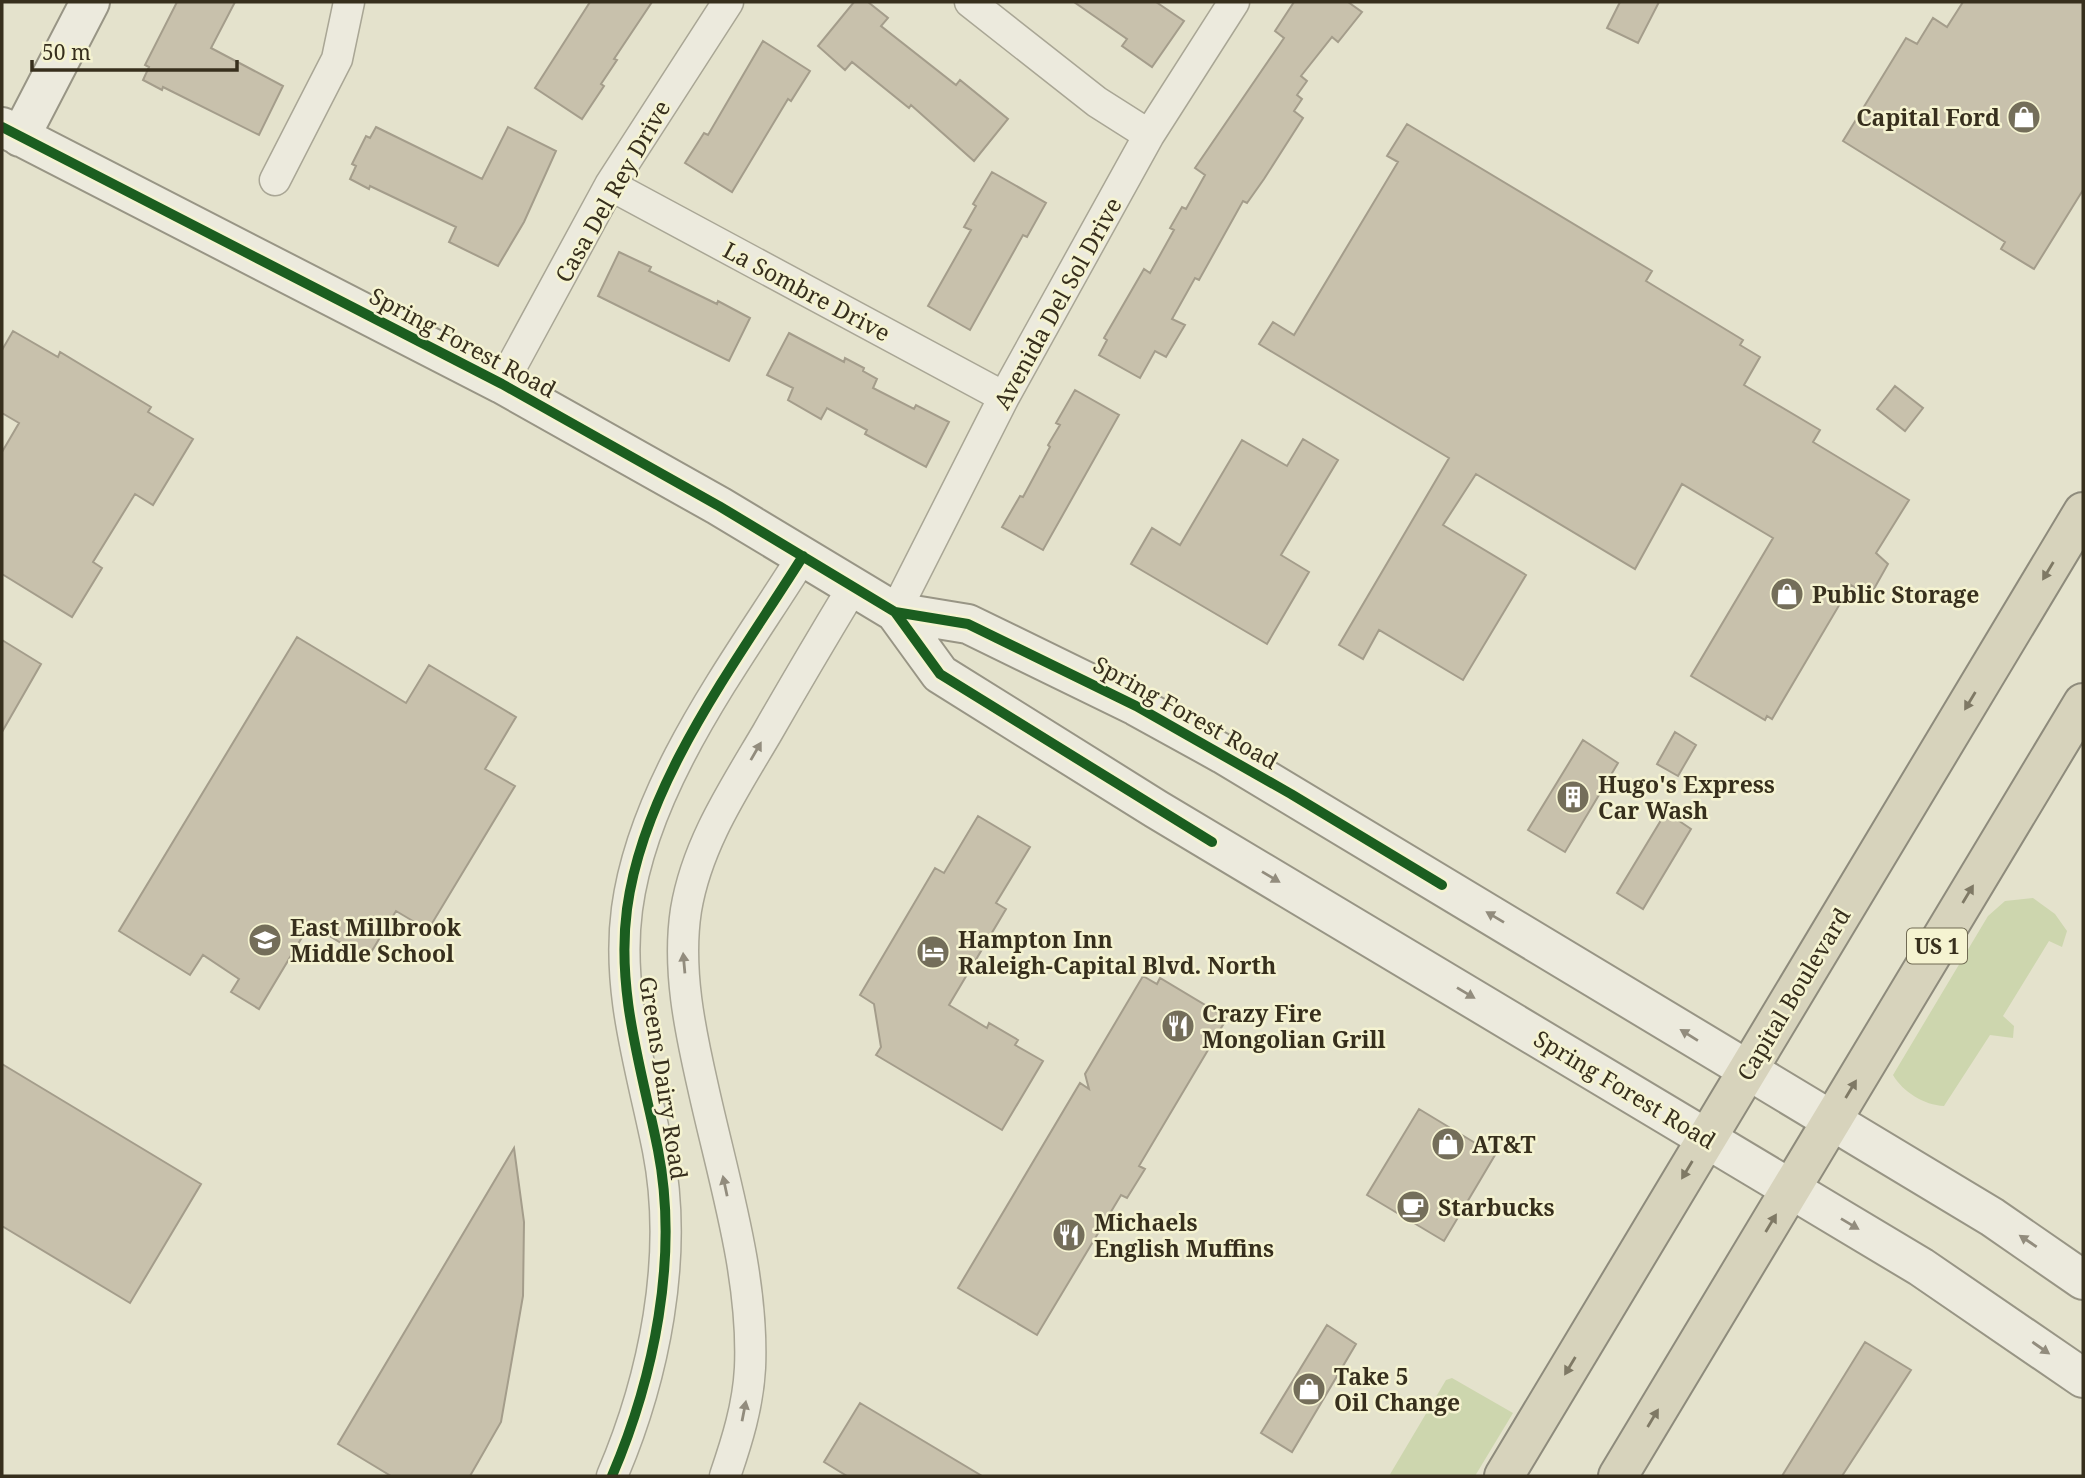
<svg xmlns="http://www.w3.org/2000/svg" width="2085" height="1478" font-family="'Noto Serif',serif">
  <rect width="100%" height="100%" fill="#e4e2cc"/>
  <!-- green -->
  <path fill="#cdd6ae" d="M2033,898L2055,914L2067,931L2062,947L2049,941L2003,1016L2014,1026L2013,1038L1990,1035L1944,1106C1924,1105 1903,1092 1893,1075L1988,916L2005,901Z
    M1452,1378L1513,1413L1475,1476H1389L1446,1380Z"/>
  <!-- building -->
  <path fill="#c8c1ac" stroke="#a49d8b" stroke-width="2" d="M177,2H235L211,48L283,86L259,135L163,87L162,90L143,80L149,67L145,65Z
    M590,2H652L614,59L617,60L601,84L604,86L582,119L535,88Z
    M854,2H868L888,18L881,26L956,85L960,80L1008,119L974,161L911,105L909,108L852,62L845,70L818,46Z
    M1074,2H1156L1184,21L1152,67L1122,46L1127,39Z
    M1294,2H1348L1362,12L1338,42L1332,37L1301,76L1307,81L1297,95L1302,99L1294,111L1303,118L1264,179L1247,203L1243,201L1199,280L1195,278L1172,319L1185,325L1166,357L1155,351L1140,378L1099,355L1107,340L1104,338L1144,269L1150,273L1174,230L1170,228L1182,207L1186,209L1205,175L1195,168L1284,38L1275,31Z
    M1620,2H1659L1638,43L1607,28Z
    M1963,2H2083V190L2034,269L2001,249L2005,242L1843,141L1906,38L1917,44L1933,18L1947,27Z
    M763,41L810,71L791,101L788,99L732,192L685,163L704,133L708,135Z
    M1407,124L1652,271L1646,281L1743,340L1740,345L1760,357L1744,385L1820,430L1813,442L1909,500L1876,553L1888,564L1870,596L1851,585L1772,719L1767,716L1765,720L1691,676L1773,538L1682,484L1635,569L1476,474L1443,525L1526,575L1463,680L1379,630L1363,659L1339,645L1449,458L1259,344L1273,322L1294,335L1398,162L1387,156Z
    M376,127L482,179L508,127L556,151L524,222L498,266L449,242L456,227L370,186L369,189L350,179L356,166L352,164L366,136L370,138Z
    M992,172L1046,203L1027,237L1023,235L970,330L928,306L971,230L964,227L976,206L973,204Z
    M619,252L651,267L649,271L717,304L718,301L750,318L729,361L598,296Z
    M13,331L58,357L60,352L151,407L148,412L193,439L153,505L135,494L93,562L102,568L72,617L2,574V452L19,423L2,413V350Z
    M789,333L844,362L845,358L864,368L863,371L877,379L873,388L914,409L916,405L949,422L926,467L865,434L867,430L827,408L821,419L788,400L793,388L767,375Z
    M1895,386L1923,408L1905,431L1877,409Z
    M1075,390L1119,415L1043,550L1002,527L1020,496L1023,497L1050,447L1048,445L1060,425L1056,423Z
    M1303,439L1338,460L1281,555L1309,572L1267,644L1131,564L1152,528L1180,545L1242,440L1287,466Z
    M297,637L406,703L429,665L516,717L485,769L515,786L428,930L396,911L367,959L310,924L259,1009L231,992L239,979L203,955L190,975L119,931Z
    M2,640L41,664L2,732Z
    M1675,732L1696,745L1678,776L1657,764Z
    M1583,740L1618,763L1565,852L1528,830Z
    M1666,812L1691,829L1643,909L1617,893Z
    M978,816L1030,847L996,903L1006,909L949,1005L987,1028L989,1023L1018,1040L1015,1045L1043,1061L1002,1130L876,1055L881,1047L874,1004L860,995L935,868L944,873Z
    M1143,976L1157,984L1160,978L1227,1018L1139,1166L1145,1169L1127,1198L1121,1195L1037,1335L958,1288L1080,1083L1089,1089L1085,1074Z
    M2,1064L201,1184L130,1303L2,1226Z
    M1419,1109L1495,1155L1444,1241L1367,1195Z
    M514,1148L524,1222L523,1296L501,1422L470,1476H391L338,1444Z
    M1327,1325L1356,1344L1292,1452L1261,1433Z
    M1865,1342L1911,1370L1842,1476H1782Z
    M860,1403L982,1476H847L824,1462Z"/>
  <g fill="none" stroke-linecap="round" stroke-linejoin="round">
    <defs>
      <path id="street" d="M970,2L1097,102L1149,135
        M275,180L337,59L349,2
        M610,185L1004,397
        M502,384L610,185L728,2
        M895,612L1004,397L1149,135L1234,2
        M612,1476C654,1378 679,1257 658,1150C642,1070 616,992 627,909C644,782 736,663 803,556
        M725,1476C737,1441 748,1406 750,1368C754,1275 723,1178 703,1087C690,1030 677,969 686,910C697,844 734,789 767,733C795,684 824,635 853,587"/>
      <path id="secondary" d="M2,127L502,384L719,506L895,612L968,624L1136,706L1223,754L1992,1217L2083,1280
        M20,137L90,2
        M895,612L940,674L1156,809L1921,1267L2083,1378"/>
      <path id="highway" d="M1504,1476L2083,512
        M1618,1476L2083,703"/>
    </defs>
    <!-- street casing -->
    <use href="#street" stroke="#a9a695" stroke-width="33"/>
    <!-- secondary casing -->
    <use href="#secondary" stroke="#989585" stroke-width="42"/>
    <!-- highway casing -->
    <use href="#highway" stroke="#8e8b7c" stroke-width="42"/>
    <!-- street -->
    <use href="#street" stroke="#eceadd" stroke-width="30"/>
    <!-- secondary -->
    <use href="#secondary" stroke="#eceadd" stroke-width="38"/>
    <!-- highway -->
    <use href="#highway" stroke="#d7d3bc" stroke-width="38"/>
    <defs>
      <path id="cycleway" d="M2,127L502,384L719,506L895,612L968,624L1136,706L1291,794L1442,885
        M895,612L940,674L1212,842
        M612,1476C654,1378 679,1257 658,1150C642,1070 616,992 627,909C644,782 736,663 803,556"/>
    </defs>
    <!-- cycleway casing -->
    <use href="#cycleway" stroke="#f5f3d1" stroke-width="15"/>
    <!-- cycleway -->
    <use href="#cycleway" stroke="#1b5e20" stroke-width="10"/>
  </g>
  <!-- one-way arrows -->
  <defs><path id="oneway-solid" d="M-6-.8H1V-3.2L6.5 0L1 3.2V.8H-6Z" transform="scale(1.75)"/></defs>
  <g fill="#7f7965">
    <use href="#oneway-solid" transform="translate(2048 571) rotate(121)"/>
    <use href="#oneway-solid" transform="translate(1970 701) rotate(121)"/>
    <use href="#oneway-solid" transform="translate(1968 894) rotate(-59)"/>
    <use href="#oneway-solid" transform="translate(1851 1089) rotate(-59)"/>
    <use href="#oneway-solid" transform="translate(1687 1170) rotate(121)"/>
    <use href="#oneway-solid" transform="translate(1771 1223) rotate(-59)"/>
    <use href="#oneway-solid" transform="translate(1570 1366) rotate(121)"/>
    <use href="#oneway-solid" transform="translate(1653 1418) rotate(-59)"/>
  </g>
  <g fill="#928c7d">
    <use href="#oneway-solid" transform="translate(756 751) rotate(-60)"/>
    <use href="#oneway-solid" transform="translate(1271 877) rotate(31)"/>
    <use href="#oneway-solid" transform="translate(1495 917) rotate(-149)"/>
    <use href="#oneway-solid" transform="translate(684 963) rotate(-95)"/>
    <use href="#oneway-solid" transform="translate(1466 993) rotate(31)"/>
    <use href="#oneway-solid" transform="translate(1689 1035) rotate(-148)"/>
    <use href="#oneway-solid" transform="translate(725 1186) rotate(-102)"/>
    <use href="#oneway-solid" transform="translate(1850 1224) rotate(31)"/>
    <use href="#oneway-solid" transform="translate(2028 1241) rotate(-146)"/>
    <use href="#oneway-solid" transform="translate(2041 1348) rotate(35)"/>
    <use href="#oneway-solid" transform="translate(744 1411) rotate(-79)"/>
  </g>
  <!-- icons -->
  <defs>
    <symbol id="shop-disc" viewBox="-11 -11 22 22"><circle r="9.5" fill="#746e5a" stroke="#f5f3d1"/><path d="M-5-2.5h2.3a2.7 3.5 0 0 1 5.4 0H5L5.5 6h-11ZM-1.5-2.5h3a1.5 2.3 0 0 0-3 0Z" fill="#fff"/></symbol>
    <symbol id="building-disc" viewBox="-11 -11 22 22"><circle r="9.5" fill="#746e5a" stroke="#f5f3d1"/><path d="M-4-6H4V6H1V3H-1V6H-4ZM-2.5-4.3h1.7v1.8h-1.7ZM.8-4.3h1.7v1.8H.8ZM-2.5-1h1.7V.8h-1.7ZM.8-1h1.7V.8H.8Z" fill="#fff"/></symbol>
    <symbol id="school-disc" viewBox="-11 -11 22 22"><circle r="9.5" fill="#746e5a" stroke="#f5f3d1"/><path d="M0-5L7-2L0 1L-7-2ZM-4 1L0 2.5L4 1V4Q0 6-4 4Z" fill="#fff"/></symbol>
    <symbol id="hotel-disc" viewBox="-11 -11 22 22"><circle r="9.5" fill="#746e5a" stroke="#f5f3d1"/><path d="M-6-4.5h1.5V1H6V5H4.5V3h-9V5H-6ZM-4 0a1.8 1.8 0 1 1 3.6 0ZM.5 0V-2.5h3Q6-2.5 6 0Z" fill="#fff"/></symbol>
    <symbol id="restaurant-disc" viewBox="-11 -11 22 22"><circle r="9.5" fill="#746e5a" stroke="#f5f3d1"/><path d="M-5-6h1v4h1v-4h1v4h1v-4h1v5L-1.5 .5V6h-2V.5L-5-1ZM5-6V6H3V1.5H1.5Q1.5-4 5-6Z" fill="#fff"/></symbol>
    <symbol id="cafe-disc" viewBox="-11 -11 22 22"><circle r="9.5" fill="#746e5a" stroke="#f5f3d1"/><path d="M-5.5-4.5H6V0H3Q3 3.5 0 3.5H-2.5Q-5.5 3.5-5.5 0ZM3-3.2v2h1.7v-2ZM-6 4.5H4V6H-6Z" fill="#fff"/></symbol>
  </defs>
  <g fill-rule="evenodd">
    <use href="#shop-disc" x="2005" y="98" width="38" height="38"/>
    <use href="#shop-disc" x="1768" y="575" width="38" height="38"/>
    <use href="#building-disc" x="1554" y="778" width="38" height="38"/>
    <use href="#school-disc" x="246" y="921" width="38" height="38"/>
    <use href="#hotel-disc" x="914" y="933" width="38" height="38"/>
    <use href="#restaurant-disc" x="1159" y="1007" width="38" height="38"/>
    <use href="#shop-disc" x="1429" y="1125" width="38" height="38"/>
    <use href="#cafe-disc" x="1394" y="1188" width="38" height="38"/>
    <use href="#restaurant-disc" x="1050" y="1216" width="38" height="38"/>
    <use href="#shop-disc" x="1290" y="1370" width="38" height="38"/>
  </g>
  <g text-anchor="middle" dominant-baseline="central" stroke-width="5" stroke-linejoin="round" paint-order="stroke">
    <!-- shield labels -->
    <rect fill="#f5f3d1" stroke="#706a53" stroke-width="2" x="1907" y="928.5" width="60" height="35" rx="5"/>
    <g font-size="21" font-weight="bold" fill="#372f1d">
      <text x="1937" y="946">US 1</text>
    </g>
    <!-- poi labels -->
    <g font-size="23" font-weight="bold" fill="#372f1d" stroke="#f5f3d1" text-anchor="start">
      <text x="2000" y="117" text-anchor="end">Capital Ford</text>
      <text x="1812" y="594">Public Storage</text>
      <text x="1598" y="784">Hugo's Express<tspan x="1598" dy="26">Car Wash</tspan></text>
      <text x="290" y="927">East Millbrook<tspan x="290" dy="26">Middle School</tspan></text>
      <text x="958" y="939">Hampton Inn<tspan x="958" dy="26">Raleigh-Capital Blvd. North</tspan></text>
      <text x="1202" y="1013">Crazy Fire<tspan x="1202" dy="26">Mongolian Grill</tspan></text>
      <text x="1472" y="1144">AT&amp;T</text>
      <text x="1438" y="1207">Starbucks</text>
      <text x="1094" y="1222">Michaels<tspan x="1094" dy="26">English Muffins</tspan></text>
      <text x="1334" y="1376">Take 5<tspan x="1334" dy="26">Oil Change</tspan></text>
    </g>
    <!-- street labels -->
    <g font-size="23" fill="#372f1d" stroke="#f5f3d1">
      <text transform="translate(612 191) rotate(-60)">Casa Del Rey Drive</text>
      <text transform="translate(807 291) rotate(28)">La Sombre Drive</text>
      <text transform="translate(1057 303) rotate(-61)">Avenida Del Sol Drive</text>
      <text transform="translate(463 342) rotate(28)">Spring Forest Road</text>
      <text transform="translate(1186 712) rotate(29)">Spring Forest Road</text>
      <text transform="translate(1793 994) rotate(-59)">Capital Boulevard</text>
      <text transform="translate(664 1078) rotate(81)">Greens Dairy Road</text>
      <text transform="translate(1625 1089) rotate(31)">Spring Forest Road</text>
    </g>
  </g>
  <!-- border -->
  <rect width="2085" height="1478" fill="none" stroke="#372f1d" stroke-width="7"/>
  <!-- scale -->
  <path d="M32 60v10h205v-10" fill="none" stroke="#372f1d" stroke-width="3.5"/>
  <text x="42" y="60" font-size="21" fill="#372f1d" stroke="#f5f3d1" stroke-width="5" paint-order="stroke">50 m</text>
</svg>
